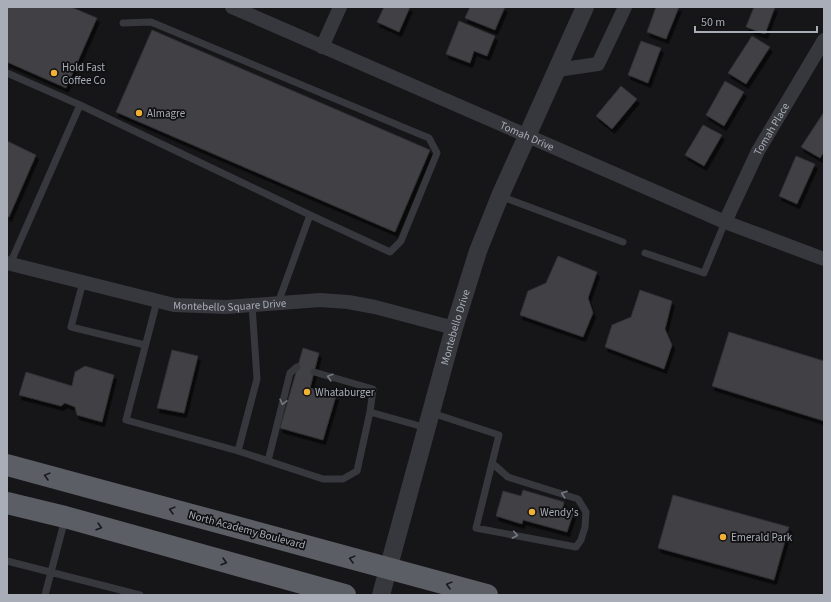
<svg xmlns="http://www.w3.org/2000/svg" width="831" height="602" font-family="'Source Sans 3',sans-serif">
  <defs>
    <filter id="shadow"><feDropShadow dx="2.5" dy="4.5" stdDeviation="0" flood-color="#0009"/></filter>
  </defs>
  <rect width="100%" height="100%" fill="#161618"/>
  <!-- building -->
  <path fill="#404145" stroke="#303034" filter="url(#shadow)" d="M7,7H71L97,18L66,88L7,62Z
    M384,7H410L399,32L377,22Z
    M470,7H505L495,30L465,18Z
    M656,7H679L666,39L647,32Z
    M754,7H775L765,34L746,27Z
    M459,21L495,36L487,56L474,51L470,63L446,54Z
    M152,30L430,150L395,232L116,112Z
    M752,36L770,47L746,84L728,73Z
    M641,41L661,48L648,83L628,75Z
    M725,81L744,92L724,126L706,115Z
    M621,86L637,99L612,129L596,116Z
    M824,112V152L820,158L801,147Z
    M703,125L722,135L704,166L685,155Z
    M7,141L36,155L9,217L7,216Z
    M796,156L815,164L797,204L779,196Z
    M558,256L597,272L588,298L593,313L583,337L520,315L528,291L546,283Z
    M640,290L672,301L665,329L672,345L664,369L605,347L612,325L631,317Z
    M729,332L824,361V421L712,386Z
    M303,348L319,353L310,388L336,396L323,440L280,428Z
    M172,350L198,356L184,413L157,408Z
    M85,366L114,375L102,422L77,415L75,407L65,403L61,406L19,395L26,372L72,386L75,372Z
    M523,490L564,502L562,511L573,514L567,532L523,520L522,524L496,516L503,491L521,496Z
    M673,495L789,527L774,580L658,548Z"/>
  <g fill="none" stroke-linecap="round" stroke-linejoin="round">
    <!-- service -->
    <path stroke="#37383d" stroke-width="7" d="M123,23L151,22L429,138L437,153L401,241L390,252L310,215
      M7,73L80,105L310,215L278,303
      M500,196L623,242
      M645,253L704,273L725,222
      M10,264L80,105
      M83,282L71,327L145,345
      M157,301L126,420L238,451
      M252,305L257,379L238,451L323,479H343L357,471L370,412L427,428
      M314,372L373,389L370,412
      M432,413L499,435L476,528L576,547L581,540L585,527L586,512L578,499L508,477L492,463
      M268,461L290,373L297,367
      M7,561L140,595
      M45,595L65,519"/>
    <!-- minor -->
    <g stroke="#37383d" stroke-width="14">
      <path id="s1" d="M232,7L725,222L824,259"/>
      <path d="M322,47L340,7"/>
      <path d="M557,70L598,64L625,7"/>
      <path id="s2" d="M725,222L758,151L824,40"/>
      <path id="s3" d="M7,263L174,305L226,307L320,300L348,302L375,307L454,328"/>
    </g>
    <!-- tertiary -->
    <path stroke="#37383d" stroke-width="18" id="s4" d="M381,595L454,328L478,251L500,196L585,7"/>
    <!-- trunk -->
    <path stroke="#5b5e65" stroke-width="22" d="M7,465L487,595
      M7,503L65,517L345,595"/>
  </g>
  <!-- one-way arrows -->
  <defs><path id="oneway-chevron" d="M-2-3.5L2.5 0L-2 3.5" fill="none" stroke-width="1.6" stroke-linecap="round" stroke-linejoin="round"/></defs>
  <g stroke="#757881">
    <use href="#oneway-chevron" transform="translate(330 377) rotate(-163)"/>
    <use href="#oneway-chevron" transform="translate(283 402) rotate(104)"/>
    <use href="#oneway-chevron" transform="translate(564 494) rotate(-162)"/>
    <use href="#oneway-chevron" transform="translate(515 535) rotate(11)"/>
  </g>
  <g stroke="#18191b">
    <use href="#oneway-chevron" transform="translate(47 476) rotate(-165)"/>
    <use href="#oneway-chevron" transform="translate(172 510) rotate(-165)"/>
    <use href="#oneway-chevron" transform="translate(99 527) rotate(16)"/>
    <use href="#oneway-chevron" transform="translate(352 559) rotate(-165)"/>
    <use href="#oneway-chevron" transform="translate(224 562) rotate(16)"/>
    <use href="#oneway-chevron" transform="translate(449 585) rotate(-165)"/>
  </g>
  <!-- markers -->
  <g fill="#f2b134" stroke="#111113" stroke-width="1.5">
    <circle cx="54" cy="73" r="4"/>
    <circle cx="139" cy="113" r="4"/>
    <circle cx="307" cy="392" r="4"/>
    <circle cx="532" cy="512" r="4"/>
    <circle cx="723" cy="537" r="4"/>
  </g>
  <g text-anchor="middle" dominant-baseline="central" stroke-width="3.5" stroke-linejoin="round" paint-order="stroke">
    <!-- poi labels -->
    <g font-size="11" fill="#a8adb8" stroke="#111113" text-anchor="start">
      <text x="62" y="67">Hold Fast<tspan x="62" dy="13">Coffee Co</tspan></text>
      <text x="147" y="113">Almagre</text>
      <text x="315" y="392">Whataburger</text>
      <text x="540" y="512">Wendy's</text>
      <text x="731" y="537">Emerald Park</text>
    </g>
    <!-- street labels -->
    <g font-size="11" fill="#a8adb8" stroke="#111113">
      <text stroke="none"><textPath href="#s2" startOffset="104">Tomah Place</textPath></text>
      <text stroke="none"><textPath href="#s1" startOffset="322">Tomah Drive</textPath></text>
      <text stroke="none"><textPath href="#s3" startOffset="228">Montebello Square Drive</textPath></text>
      <text stroke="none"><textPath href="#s4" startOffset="278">Montebello Drive</textPath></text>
      <text transform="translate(247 530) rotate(15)">North Academy Boulevard</text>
    </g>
  </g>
  <!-- border -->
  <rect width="831" height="602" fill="none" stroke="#a8adb8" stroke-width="16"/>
  <!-- scale -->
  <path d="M695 26v6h122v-6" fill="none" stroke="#a8adb8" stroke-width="2"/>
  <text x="701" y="26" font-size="12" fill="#a8adb8" stroke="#111113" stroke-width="3" paint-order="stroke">50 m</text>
</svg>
